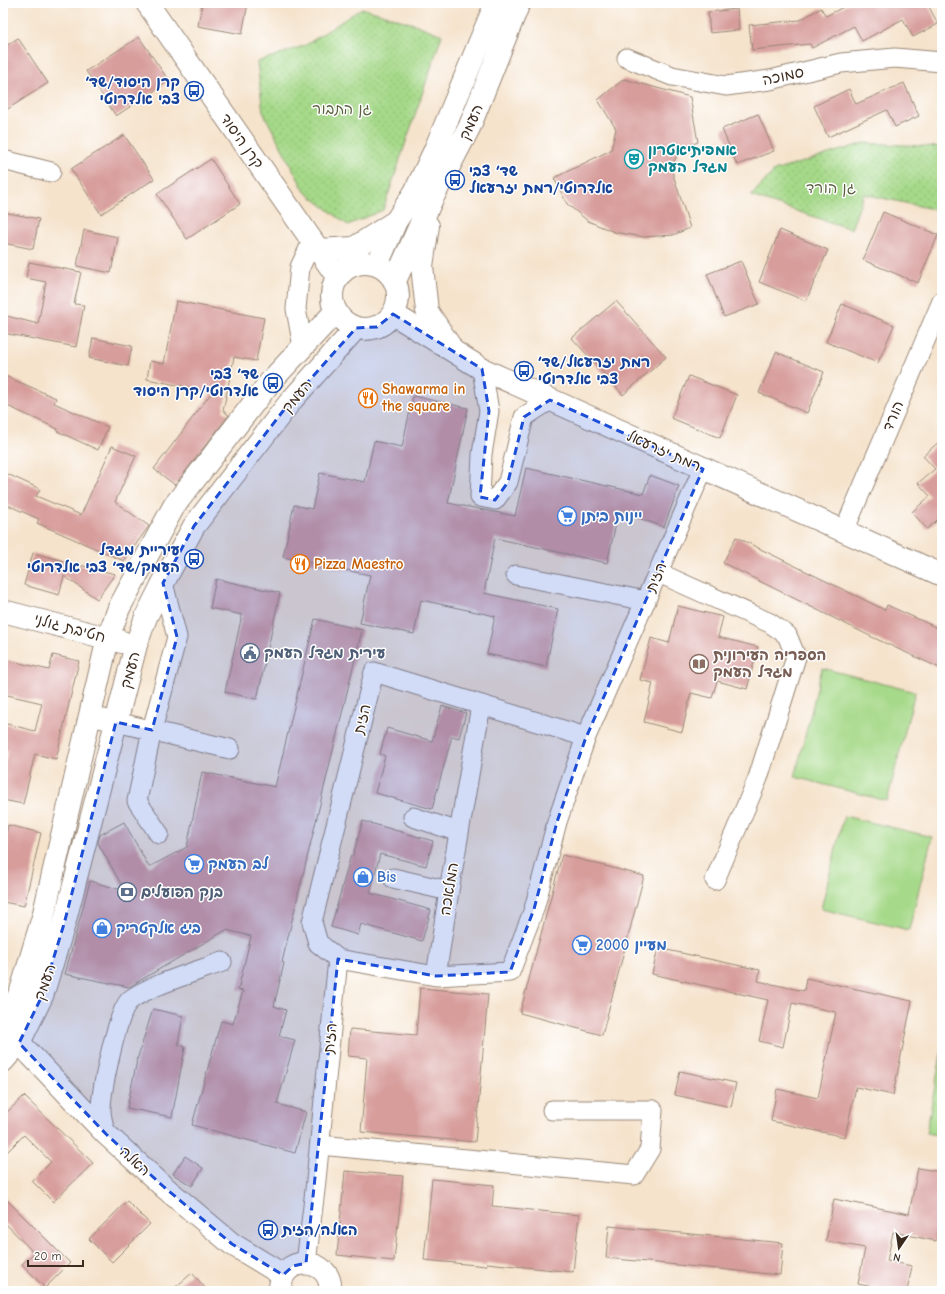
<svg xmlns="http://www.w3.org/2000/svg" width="945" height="1294" font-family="'Comic Neue','Playpen Sans Hebrew',sans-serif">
  <defs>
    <pattern id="park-dots" width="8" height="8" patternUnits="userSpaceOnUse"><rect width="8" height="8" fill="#a6d989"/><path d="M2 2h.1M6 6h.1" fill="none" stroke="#90ba76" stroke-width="1.8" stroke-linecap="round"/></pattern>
  </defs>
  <rect width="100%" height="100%" fill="#fff"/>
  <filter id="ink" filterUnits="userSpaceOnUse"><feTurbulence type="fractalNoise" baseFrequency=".025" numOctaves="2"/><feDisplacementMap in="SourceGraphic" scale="8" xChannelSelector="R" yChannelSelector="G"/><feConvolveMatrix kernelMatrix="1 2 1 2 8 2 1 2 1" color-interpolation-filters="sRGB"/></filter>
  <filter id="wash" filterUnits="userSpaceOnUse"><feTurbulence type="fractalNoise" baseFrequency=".012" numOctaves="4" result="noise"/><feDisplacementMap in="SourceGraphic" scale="16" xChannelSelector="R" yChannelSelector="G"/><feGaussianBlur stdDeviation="0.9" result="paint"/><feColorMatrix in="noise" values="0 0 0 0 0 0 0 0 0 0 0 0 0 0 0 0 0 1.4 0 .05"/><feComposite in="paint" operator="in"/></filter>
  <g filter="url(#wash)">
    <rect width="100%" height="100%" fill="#f5e3cc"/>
    <!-- park -->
    <path fill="url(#park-dots)" stroke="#708254" d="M362,8L417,25L442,35L383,210L348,225L305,192L263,112L257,62L306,45Z
      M864,143L942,147V211L864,194L851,229L751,196L774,171Z"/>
    <!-- garden -->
    <path fill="#a6d989" stroke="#708254" d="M822,668L915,692L887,801L795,777Z
      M844,816L932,837L909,930L821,909Z
      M942,1050V1136L926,1133Z"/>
    <g id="blocks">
      <!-- building -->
      <path fill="#d79d9b" d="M202,3H248L242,34L198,26Z
        M851,3H927L938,24L913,37L903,19L862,41L854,26L812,48L810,44L752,50L749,25L800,20L821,8L826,16Z
        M737,9L739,30L710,33L708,12Z
        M139,37L169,81L116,116L86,71Z
        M18,38L48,83L3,112V48Z
        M624,79L690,97L698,142L680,149L671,168L690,228L673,235L643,237L614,232L588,221L567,204L554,178L611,150L616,129L598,100Z
        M904,83L919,116L895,127L887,110L828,137L814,106L849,89L856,104Z
        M758,114L774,151L737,165L722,129Z
        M124,135L154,179L101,214L71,169Z
        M211,159L240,204L187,239L157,194Z
        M3,212L39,219L33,249L3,243Z
        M883,212L938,235L918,283L863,260Z
        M84,230L118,237L111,273L77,266Z
        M780,230L828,250L806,301L759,282Z
        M741,261L759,304L724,317L707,274Z
        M29,262L81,272L74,304L84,305L76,347L3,333V315L38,324L46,282L26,278Z
        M176,301L264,318L256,361L234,357L223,411L229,415L175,485L154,469L212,392L147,379L150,361L164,364Z
        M616,301L666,357L623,395L572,338Z
        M842,304L894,325L878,363L826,342Z
        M93,338L132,346L128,366L89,358Z
        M776,352L824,372L807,413L759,393Z
        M3,375L56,398L54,403L108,427L98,450L57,431L58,429L3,404Z
        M689,376L737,395L720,438L671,418Z
        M413,396L468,408L448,503L515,516L526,468L643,494L650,475L679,486L664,527L619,511L607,563L495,538L484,593L558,609L546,667L487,654L495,616L421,600L414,634L360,623L370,575L283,557L294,505L312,509L320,473L365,482L374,441L402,447Z
        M942,439V516L927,529L912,512L930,496L918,483L935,469L923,456Z
        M112,446L136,456L115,502L149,526L124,561L37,523L39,519L3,503V472L40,489L36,496L81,515Z
        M736,537L885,610L887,605L942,630V669L872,637L723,563Z
        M33,553L68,562L115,574L97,599L64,576L59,595L24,585Z
        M216,579L280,593L257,699L225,692L242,615L210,608Z
        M678,606L723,617L718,637L758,647L747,689L717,681L712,698L691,693L682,732L644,722L653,683L640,680L651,638L669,643Z
        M315,619L362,630L282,962L284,963L274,1006L286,1010L279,1036L295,1040L277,1104L306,1112L295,1153L192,1125L221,1021L233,1024L243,991L238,990L251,936L226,930L129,987L65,974L90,881L125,891L98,843L100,835L124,822L149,867L187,847L202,772L275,787Z
        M53,655L79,661L56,759L35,754L23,804L3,800V771L8,750L3,749V723L35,731L42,703L3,694V659L49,670Z
        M442,706L466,713L459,738L452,736L432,809L375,793L385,756L380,754L387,728L432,741Z
        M363,821L433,841L426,866L380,854L370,893L431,910L422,941L361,924L358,935L331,927L351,855H353Z
        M8,825L41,833L24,906L3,902V847Z
        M562,855L644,876L602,1035L520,1013Z
        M658,948L760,970L758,981L804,991L806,978L912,1001L893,1095L856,1087L845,1137L771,1121L777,1089L818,1098L836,1012L792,1003L783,1047L759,1041L768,1000L652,974Z
        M420,988L488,994L475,1142L361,1132L367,1058L348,1056L350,1029L416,1035Z
        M153,1009L183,1016L178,1044L185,1047L172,1117L127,1108L137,1060Z
        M680,1071L736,1083L731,1107L675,1095Z
        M24,1096L93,1163L53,1202L32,1181L51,1162L24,1135L3,1156V1116Z
        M185,1156L203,1168L192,1186L173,1174Z
        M918,1168L942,1172V1211L936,1241L893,1232L887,1261L912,1266L907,1291H893L858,1284L865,1248L826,1241L834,1199L909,1214Z
        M345,1171L403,1176L394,1261L337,1255Z
        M432,1179L494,1185L492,1206L579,1215L573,1272L487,1263L486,1266L424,1260Z
        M3,1196L70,1263L45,1288L22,1264L34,1253L3,1221Z
        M127,1201L150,1224L112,1262L89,1239Z
        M609,1226L783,1243L780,1275L606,1258Z
        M192,1273L208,1291H171Z"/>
    </g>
  </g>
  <g filter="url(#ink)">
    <use href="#blocks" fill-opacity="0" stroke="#988675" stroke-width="1"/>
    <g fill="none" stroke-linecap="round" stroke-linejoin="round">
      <defs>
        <path id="street" d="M627,58L672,76L726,86L770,80L841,63L895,58L942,62
          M3,160L51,172
          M303,347L296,309L300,267L312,242
          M482,369L489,411L482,454L480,497L495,500L508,482L524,417L550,400
          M844,531L942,301
          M659,573L770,623L787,635L796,657L758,778L715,880
          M516,575L646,601
          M91,716L230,749
          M413,817L459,832
          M159,834L137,801L152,730L177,637L163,583
          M393,878L449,891
          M338,959L436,976L449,891L481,705
          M436,976L510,972L534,909L557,822L586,737
          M106,1134C104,1127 101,1118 101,1110C101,1091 117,1014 129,1001C144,987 201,970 222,962
          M320,1145L634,1175L650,1149L653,1110H552
          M306,1263L315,1190L338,959L318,943L312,922L374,672L586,737L703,469"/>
        <path id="secondary" d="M147,3L338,278
          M428,226L422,266L427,311L450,346
          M318,250L354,248L396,221
          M332 296a33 33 0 1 1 66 0a33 33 0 1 1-66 0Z
          M377,265L396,221L415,192L434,152L496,3
          M395,281L431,201L469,128L519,3
          M393,314L482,369L942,575
          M3,611L122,642
          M3,1027L21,991L43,917L108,638L119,608L174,506L270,382L336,311
          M10,1033L106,1134L164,1187L232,1244L283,1275
          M3,1061L19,1043L42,996L64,924L136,645L146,617L163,583L194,526L290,402L356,328
          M280,1291C279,1252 334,1257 330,1291"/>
      </defs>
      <!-- street casing -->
      <use href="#street" stroke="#988675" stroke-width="21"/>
      <!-- secondary casing -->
      <use href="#secondary" stroke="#988675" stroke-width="24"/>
      <!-- street -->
      <use href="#street" stroke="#fff" stroke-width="19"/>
      <!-- secondary -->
      <use href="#secondary" stroke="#fff" stroke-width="22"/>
    </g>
  </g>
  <!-- marked area -->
  <path fill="#1d4ed8" fill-opacity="0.2" stroke="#1d4ed8" stroke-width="3" stroke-dasharray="8 5" stroke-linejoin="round" d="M393,314L482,369L489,411L480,497L495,500L508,482L524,417L550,400L703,469L585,740L557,822L534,909L510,972L436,976L338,959L306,1263L293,1266L283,1275L232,1244L164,1187L106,1134L19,1043L42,996L64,924L116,722L152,730L177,637L163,583L194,526L290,402L356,328L377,327Z"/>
  <!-- icons -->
  <defs>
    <symbol id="bus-ring" viewBox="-11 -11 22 22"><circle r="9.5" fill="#fff" stroke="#1a4fb4" stroke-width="1.5"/><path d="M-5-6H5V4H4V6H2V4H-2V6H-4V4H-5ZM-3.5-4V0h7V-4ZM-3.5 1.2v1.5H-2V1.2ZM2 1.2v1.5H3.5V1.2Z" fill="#1a4fb4"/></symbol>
    <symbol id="theatre-ring" viewBox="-11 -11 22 22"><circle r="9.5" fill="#fff" stroke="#0f9aa8" stroke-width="1.5"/><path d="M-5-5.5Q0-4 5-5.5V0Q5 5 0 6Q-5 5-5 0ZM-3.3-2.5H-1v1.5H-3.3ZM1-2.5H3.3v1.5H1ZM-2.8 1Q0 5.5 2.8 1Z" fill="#0f9aa8"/></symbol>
    <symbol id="restaurant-ring" viewBox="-11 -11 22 22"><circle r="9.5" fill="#fff" stroke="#e8710a" stroke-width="1.5"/><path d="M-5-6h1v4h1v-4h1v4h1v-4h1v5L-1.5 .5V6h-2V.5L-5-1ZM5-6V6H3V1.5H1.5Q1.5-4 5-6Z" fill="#e8710a"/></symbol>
    <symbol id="supermarket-ring" viewBox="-11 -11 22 22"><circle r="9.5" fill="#fff" stroke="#3f7fe0" stroke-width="1.5"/><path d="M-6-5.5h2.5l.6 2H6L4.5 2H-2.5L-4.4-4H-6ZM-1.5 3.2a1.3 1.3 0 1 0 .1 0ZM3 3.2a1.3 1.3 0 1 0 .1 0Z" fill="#3f7fe0"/></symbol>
    <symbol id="civic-ring" viewBox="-11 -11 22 22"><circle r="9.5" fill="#fff" stroke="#5c6f8a" stroke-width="1.5"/><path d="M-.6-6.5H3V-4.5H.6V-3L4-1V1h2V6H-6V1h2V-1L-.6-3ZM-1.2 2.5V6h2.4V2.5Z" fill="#5c6f8a"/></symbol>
    <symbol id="library-ring" viewBox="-11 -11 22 22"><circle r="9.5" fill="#fff" stroke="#8d6e63" stroke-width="1.5"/><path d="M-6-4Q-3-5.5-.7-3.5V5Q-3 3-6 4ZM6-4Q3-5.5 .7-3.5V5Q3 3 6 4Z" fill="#8d6e63"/></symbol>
    <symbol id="shop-ring" viewBox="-11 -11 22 22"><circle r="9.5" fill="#fff" stroke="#3f7fe0" stroke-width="1.5"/><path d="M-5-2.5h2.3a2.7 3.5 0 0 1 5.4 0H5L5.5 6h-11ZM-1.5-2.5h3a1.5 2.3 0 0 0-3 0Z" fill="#3f7fe0"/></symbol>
    <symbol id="bank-ring" viewBox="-11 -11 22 22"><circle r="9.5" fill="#fff" stroke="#5c6f8a" stroke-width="1.5"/><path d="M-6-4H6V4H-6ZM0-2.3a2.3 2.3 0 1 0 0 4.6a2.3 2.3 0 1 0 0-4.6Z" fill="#5c6f8a"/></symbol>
  </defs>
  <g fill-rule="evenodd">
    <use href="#bus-ring" x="183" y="80" width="22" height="22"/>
    <use href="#theatre-ring" x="623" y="148" width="22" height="22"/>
    <use href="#bus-ring" x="444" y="169" width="22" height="22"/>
    <use href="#bus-ring" x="513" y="360" width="22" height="22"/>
    <use href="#bus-ring" x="262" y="372" width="22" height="22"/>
    <use href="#restaurant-ring" x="357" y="387" width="22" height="22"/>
    <use href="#supermarket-ring" x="556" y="505" width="22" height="22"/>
    <use href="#bus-ring" x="183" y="548" width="22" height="22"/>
    <use href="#restaurant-ring" x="289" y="553" width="22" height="22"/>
    <use href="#civic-ring" x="239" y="642" width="22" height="22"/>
    <use href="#library-ring" x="688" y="653" width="22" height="22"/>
    <use href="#supermarket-ring" x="183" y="853" width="22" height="22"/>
    <use href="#shop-ring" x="352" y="866" width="22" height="22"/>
    <use href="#bank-ring" x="116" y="881" width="22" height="22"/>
    <use href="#shop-ring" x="91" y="917" width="22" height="22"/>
    <use href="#supermarket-ring" x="571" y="934" width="22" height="22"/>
    <use href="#bus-ring" x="257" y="1219" width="22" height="22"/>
  </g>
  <g text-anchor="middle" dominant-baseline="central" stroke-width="3" stroke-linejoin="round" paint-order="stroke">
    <!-- street labels -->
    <g font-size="15" fill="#3b2a1e" stroke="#fff">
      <text transform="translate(783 76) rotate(-12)">סמוכה</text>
      <text transform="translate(471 122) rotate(-66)">העמק</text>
      <text transform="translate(242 141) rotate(55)">קרן היסוד</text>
      <text transform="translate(297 396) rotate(-50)">העמק</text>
      <text transform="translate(893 416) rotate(-67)">הורד</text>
      <text transform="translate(664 451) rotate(24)">רמת יזרעאל</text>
      <text transform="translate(656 577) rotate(-66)">הזית</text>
      <text transform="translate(70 628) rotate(15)">חטיבת גולני</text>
      <text transform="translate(130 670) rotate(-75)">העמק</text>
      <text transform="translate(362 719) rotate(-76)">הזית</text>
      <text transform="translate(449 889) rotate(-81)">המלאכה</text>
      <text transform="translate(45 982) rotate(-71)">העמק</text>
      <text transform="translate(330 1038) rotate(-84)">הזית</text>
      <text transform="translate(135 1161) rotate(43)">האלה</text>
    </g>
    <!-- transit labels -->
    <g font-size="15" font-weight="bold" fill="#164399" stroke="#fff" text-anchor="end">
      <text x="180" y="82">קרן היסוד/שד׳<tspan x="180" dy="17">צבי אלדרוטי</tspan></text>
      <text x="469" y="171" text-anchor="start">שד׳ צבי<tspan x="469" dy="17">אלדרוטי/רמת יזרעאל</tspan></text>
      <text x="538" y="362" text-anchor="start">רמת יזרעאל/שד׳<tspan x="538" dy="17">צבי אלדרוטי</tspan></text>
      <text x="259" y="374">שד׳ צבי<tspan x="259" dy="17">אלדרוטי/קרן היסוד</tspan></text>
      <text x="180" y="550">עיריית מגדל<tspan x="180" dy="17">העמק/שד׳ צבי אלדרוטי</tspan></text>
      <text x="282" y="1230" text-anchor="start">האלה/הזית</text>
    </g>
    <!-- park labels -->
    <g font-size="15" fill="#5b5f3e" stroke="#fff">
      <text x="342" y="109">גן התבור</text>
      <text x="831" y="188">גן הורד</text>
    </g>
    <!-- culture labels -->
    <g font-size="15" font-weight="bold" fill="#0d838f" stroke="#fff" text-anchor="start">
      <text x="648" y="150">אמפיתיאטרון<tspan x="648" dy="17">מגדל העמק</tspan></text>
    </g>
    <!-- food labels -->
    <g font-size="15" font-weight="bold" fill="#c56008" stroke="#fff" text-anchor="start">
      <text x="382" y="389">Shawarma in<tspan x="382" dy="17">the square</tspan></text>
      <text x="314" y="564">Pizza Maestro</text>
    </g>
    <!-- shop labels -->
    <g font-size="15" font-weight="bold" fill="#366cbe" stroke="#fff" text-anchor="start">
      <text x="581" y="516">יינות ביתן</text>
      <text x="208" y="864">לב העמק</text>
      <text x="377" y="877">Bis</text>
      <text x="116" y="928">ביג אלקטריק</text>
      <text x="596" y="945">מעיין 2000</text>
    </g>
    <!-- service labels -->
    <g font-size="15" font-weight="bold" fill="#4e5e75" stroke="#fff" text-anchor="start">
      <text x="264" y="653">עירית מגדל העמק</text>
      <text x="141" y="892">בנק הפועלים</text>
    </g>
    <!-- education labels -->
    <g font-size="15" font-weight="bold" fill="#785e54" stroke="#fff" text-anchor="start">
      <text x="713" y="655">הספריה העירונית<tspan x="713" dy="17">מגדל העמק</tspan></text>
    </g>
  </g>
  <!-- margin -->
  <rect width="945" height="1294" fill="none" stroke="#fff" stroke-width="16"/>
  <!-- north arrow -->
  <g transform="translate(899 1248) rotate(193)" stroke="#ffffff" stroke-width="3" paint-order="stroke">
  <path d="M0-3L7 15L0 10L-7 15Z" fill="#3b2a1e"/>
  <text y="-6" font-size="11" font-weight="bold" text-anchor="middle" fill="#3b2a1e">N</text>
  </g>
  <!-- scale -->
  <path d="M28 1260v6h55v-6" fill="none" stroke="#3b2a1e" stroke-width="2"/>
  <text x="34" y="1260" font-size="12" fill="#3b2a1e" stroke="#ffffff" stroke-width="3" paint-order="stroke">20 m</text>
</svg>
